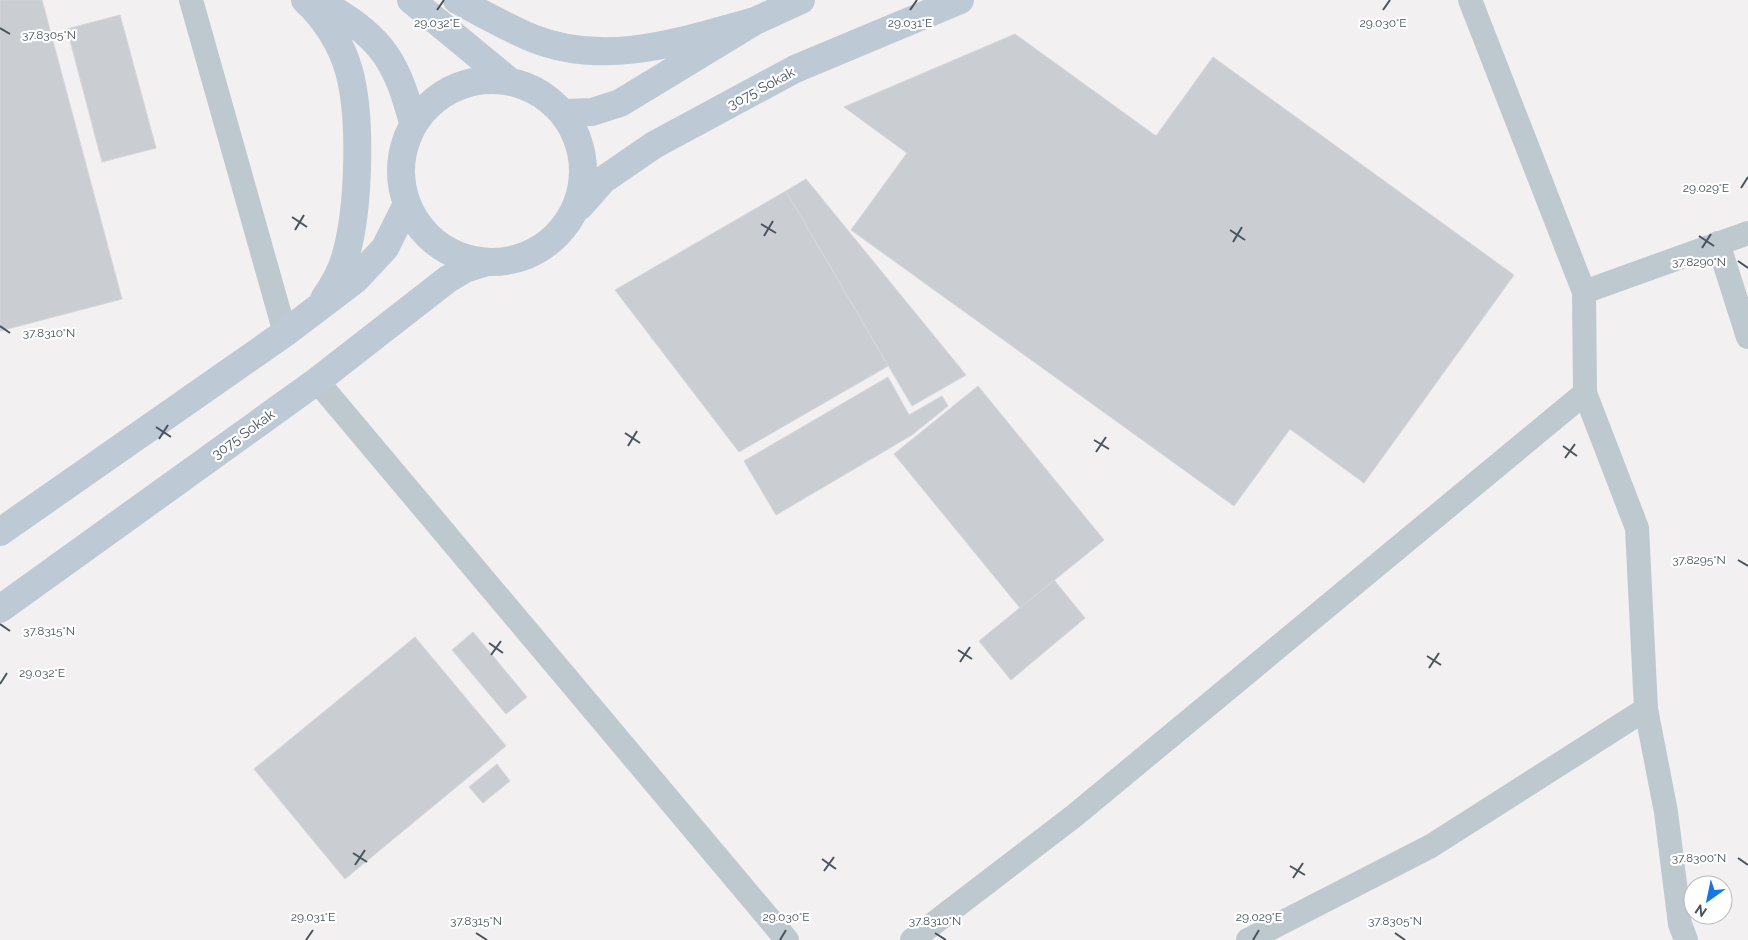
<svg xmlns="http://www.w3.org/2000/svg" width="1748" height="940" font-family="Raleway,sans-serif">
  <rect width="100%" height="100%" fill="#f2f0f0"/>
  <!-- building -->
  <path fill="#cacdd2" stroke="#d4d6db" d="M0,0H42L122,299L0,331Z
    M120,15L156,148L102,162L67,29Z
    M1015,34L1156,136L1213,57L1514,275L1364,483L1290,429L1234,506L851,230L907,153L844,107Z
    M806,179L966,375L912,406L786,191Z
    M786,191L888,366L739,452L615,290Z
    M888,377L909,415L942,396L948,406L912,435L776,515L744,461Z
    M978,386L1104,540L1020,608L894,454Z
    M1054,580L1085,618L1011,680L979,641Z
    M473,632L527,697L506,714L452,650Z
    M415,637L506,746L345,879L254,769Z
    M497,764L510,781L483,803L469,787Z"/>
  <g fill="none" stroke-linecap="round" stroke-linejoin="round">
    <!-- street -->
    <path stroke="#bdc8cf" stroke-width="24" d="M191,0L285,333
      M1470,0L1584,292L1585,393L1637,528L1646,709L1666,812L1680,924L1686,940
      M1718,243L1748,337
      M1584,292L1748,233
      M317,381L787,940
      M912,940L1074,816L1585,393
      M1248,940L1431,846L1646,709"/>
    <!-- secondary -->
    <path stroke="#bdc9d4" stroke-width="28" d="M305,0C325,18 342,45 349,71C362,118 359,211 345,258C341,272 333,286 324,299
      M317,0C378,35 395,54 413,123
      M411,0L508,80
      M457,0C481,13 506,27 532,38C606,68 682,41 755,21
      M401 171a91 91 0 1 1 182 0a91 91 0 1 1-182 0Z
      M565,113L592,112L620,103L755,21L801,0
      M580,206L603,180L654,145L795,69L960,0
      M0,532L285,333L356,279L385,248L407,204
      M0,609L317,381L448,279L465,269L487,262"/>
  </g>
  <!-- ticks -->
  <path fill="none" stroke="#47545e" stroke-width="2" d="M437,10L444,0M910,10L917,0M1383,10L1390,0M0,28L10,34M1741,188L1748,177M292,217L307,227M761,224L776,233M295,230L304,215M1230,230L1245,240M764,236L773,221M1699,236L1714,246M1233,242L1242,227M1702,248L1711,234M1738,261L1748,268M0,326L10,333M156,427L171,437M625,433L640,443M159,439L168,425M1094,440L1109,449M628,446L637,431M1563,446L1577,456M1096,452L1106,437M1565,458L1575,444M1738,560L1748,566M0,624L10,631M489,643L503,653M958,650L972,659M491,655L501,641M1427,656L1441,665M960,662L970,647M1429,668L1439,653M0,684L7,673M353,853L367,862M1738,858L1748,865M822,859L836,869M355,865L365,850M1290,866L1305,875M824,871L834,857M1293,878L1303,863M476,933L487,940M935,933L946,940M1395,933L1405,940M306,940L313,930M780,940L786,930M1253,940L1259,930"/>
  <g text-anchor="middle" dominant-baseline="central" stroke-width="4.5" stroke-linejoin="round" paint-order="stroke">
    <!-- street labels -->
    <g font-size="14" fill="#47545e" stroke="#fff">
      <text transform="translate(761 88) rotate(-28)">3075 Sokak</text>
      <text transform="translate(243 434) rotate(-36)">3075 Sokak</text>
    </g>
  </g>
  <g font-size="12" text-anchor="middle" fill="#47545e" stroke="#fff" stroke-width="4.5" stroke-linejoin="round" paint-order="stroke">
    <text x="910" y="27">29.031°E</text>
    <text x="437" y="27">29.032°E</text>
    <text x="1383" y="27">29.030°E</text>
    <text x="49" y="39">37.8305°N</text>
    <text x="1706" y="192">29.029°E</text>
    <text x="1699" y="266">37.8290°N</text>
    <text x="49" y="337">37.8310°N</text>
    <text x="1699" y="564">37.8295°N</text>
    <text x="49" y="635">37.8315°N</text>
    <text x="42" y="677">29.032°E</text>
    <text x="1699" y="862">37.8300°N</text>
    <text x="313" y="921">29.031°E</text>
    <text x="786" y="921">29.030°E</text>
    <text x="1259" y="921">29.029°E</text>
    <text x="476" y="925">37.8315°N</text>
    <text x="935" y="925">37.8310°N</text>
    <text x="1395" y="925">37.8305°N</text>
  </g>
  <!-- north arrow -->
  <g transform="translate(1708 900) rotate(213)"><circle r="24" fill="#ffffff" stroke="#b5bbbf"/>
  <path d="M0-4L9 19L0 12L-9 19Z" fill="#1577e6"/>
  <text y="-8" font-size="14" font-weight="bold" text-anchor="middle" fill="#47545e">N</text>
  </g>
</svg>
